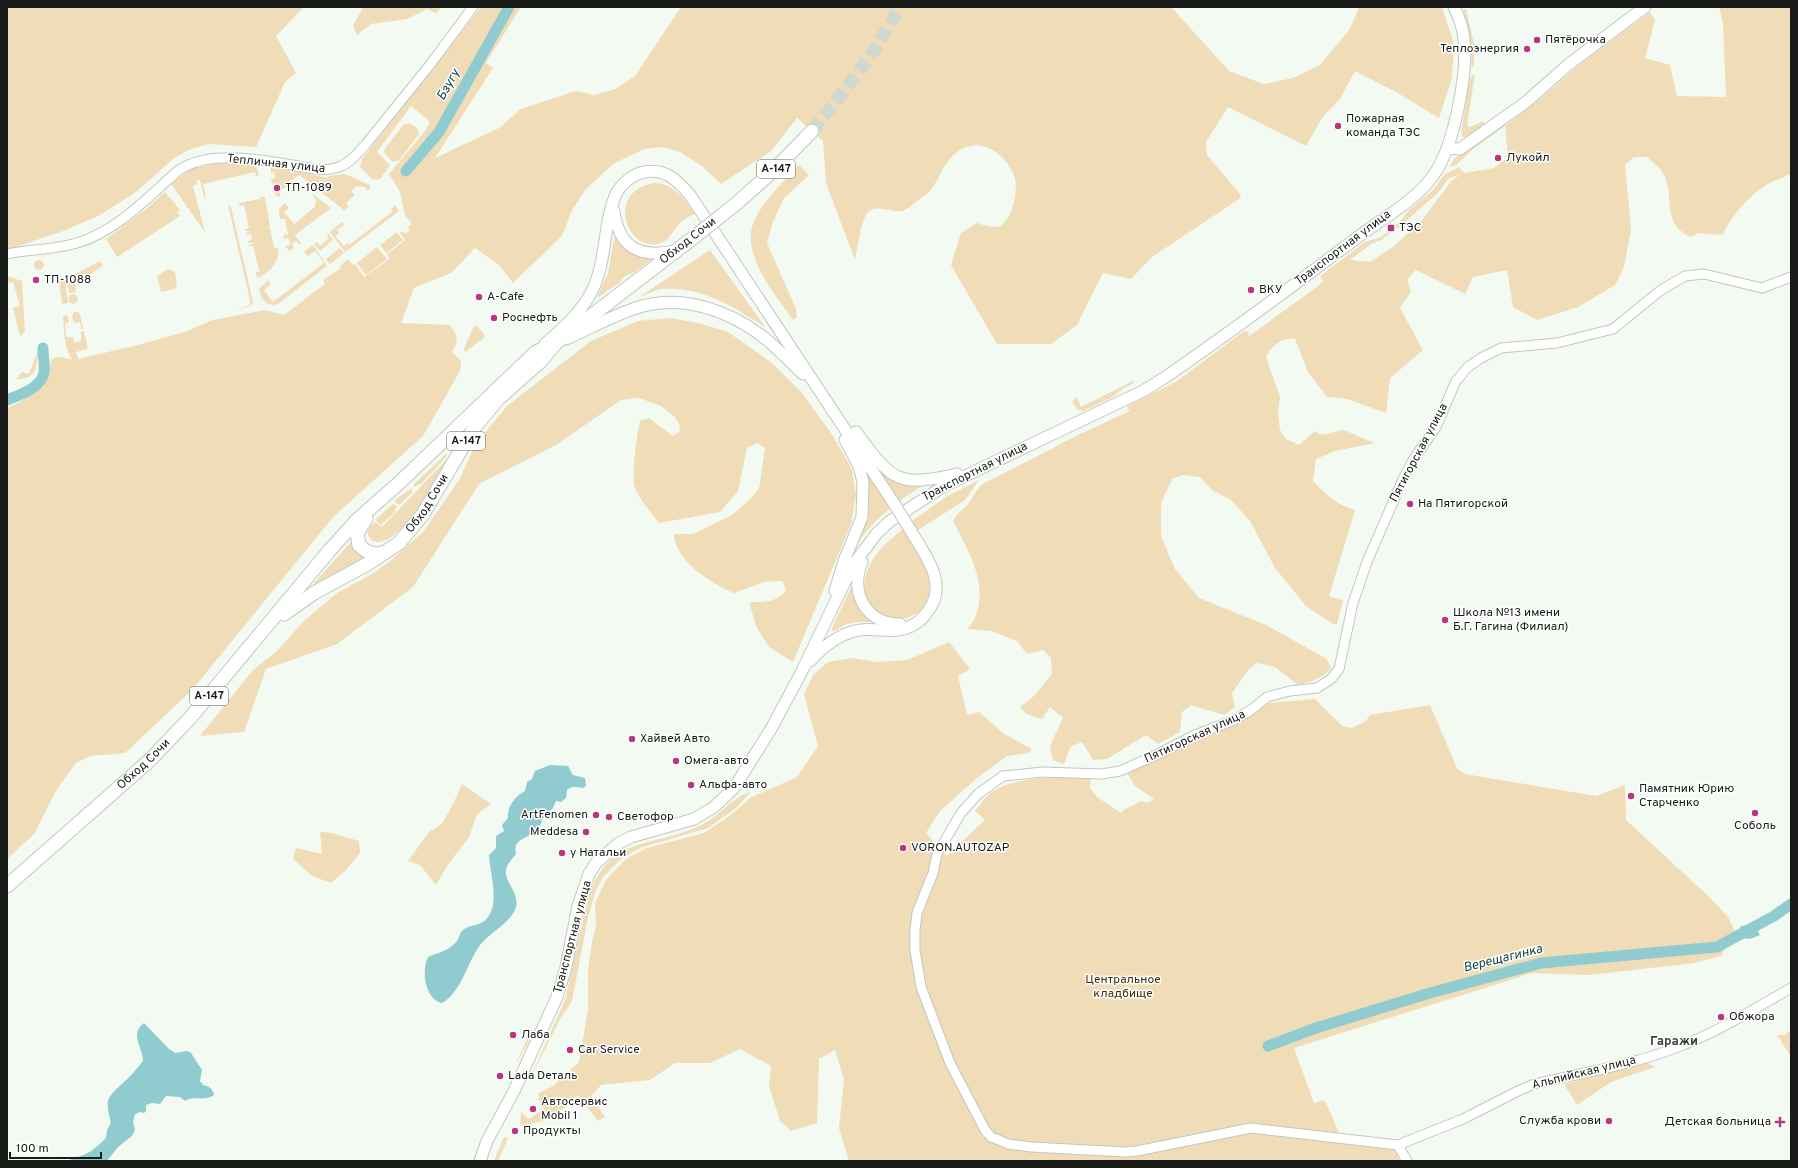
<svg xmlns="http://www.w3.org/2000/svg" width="1798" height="1168" font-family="Overpass,sans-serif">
  <rect width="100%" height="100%" fill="#f2faf1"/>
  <!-- green -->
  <path fill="#f1dcb8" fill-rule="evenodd" d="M7,7H304L276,36L296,73L285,82L256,147L208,144L188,150L173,159L136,192L98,216L66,230L7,250Z
    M363,7H442L436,13L427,9L407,19L371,24L357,35L353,26Z
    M481,7H521L486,63L493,68L435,158L499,128L521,109L576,91L595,95L615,89L635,76L681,7H1171L1229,71L1264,84L1293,78L1320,65L1350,29L1359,7H1442L1454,44L1452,78L1439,118L1396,92L1355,71L1340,99L1322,118L1306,146L1228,107L1206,142L1207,155L1241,195L1239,199L1152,257L1131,279L1103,273L1077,325L1051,344H997L951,265L961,233L977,223C984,225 992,229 1000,226C1013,219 1020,185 1013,173C1003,151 978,136 957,152C944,162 940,177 931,190C928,194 921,198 917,201C912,205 908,209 902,211C889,213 871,200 864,219C859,232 858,247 855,260L826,183L823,141L797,118L771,151L721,184L702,166L680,152L662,147L644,149L613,164L586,189L572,210L562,236L513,283L499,265L475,248L451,273L414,288L401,323L450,325C458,335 459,342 452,352L461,361L460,371L423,436L333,517L192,690L125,753L90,756L76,763L57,789L34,834L7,859V408L20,402L45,381L52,359L57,357L72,359C64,347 64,332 63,317L65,315L68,316L69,322L65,324L66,337H73L74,343L81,341V331H84L88,349L76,352L78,359L142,344L187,331L213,320L265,310L284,315L325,284L323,280L341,268L340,266L348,259L353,265L355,264L364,277L388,260L390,258L387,254L405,240L400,233L402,231L405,234L410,230L408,227L412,224L405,215L400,192L389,174L425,131L430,123L428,120L411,106L377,152L390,165L380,179L373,180L360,167L362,159Z
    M1719,7H1791V174C1782,178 1773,181 1765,186C1750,194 1729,219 1723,235L1698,233L1690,237C1658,221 1678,194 1661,170C1657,165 1651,161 1647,157H1634L1625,165L1631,229L1624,267L1615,285L1578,307L1537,320L1513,307L1507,270L1473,277L1465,294L1416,270L1407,279L1411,292L1400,308L1423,350L1390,378L1386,413L1347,399L1327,397L1308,372L1295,339C1282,337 1272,345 1266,357L1280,397L1278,413L1280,430L1286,439L1299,445L1315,431C1325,439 1331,431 1342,430C1345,430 1368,441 1375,443L1335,451L1316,459L1313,481C1326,494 1336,505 1355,510L1329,596L1343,600L1337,624H1333L1306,606L1275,568L1250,521L1231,500L1212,490L1200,477L1183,475L1172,479L1161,503V536L1175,569L1199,598L1266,625L1327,659L1331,669C1321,678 1312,682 1298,685L1275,667L1256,663L1249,669L1232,693L1235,707L1224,715L1191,705L1182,712L1180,732L1158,744L1146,735L1107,759L1093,760L1082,742L1071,746L1064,764L1053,760L1050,746L1063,718L1050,707L1042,719L1026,714L1020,707L1034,696L1052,674L1051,658L1043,650L1027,654L1017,641L992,631L968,629C971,624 976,618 977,612C987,580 967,549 953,521C958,512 962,511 968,504C972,498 976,491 981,485L1078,435L1130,411L1127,408L1128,406L1177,381L1244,331L1250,332L1248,334L1249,336L1317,287L1323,281L1320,276L1365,242L1381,237L1399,223L1408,211L1433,190L1444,175L1459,167L1464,173L1494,168L1508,157L1505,126L1472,150L1456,165L1449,167L1454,159L1503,124L1505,126L1541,98L1580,64L1650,12L1655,20L1645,58L1670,65L1677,96L1726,97L1723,23ZM1461,174L1452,180L1422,220L1394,246L1370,262L1350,260L1371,244L1381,240L1400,226L1438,193L1448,179Z
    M1466,9L1474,44V65L1472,68L1468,27L1463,10Z
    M1475,74L1467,125L1470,127L1483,121L1485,125L1464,138L1461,134L1470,78Z
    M409,123L417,128L419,134L399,160L393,162L385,154L384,150L403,125Z
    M219,163L256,165L259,175L256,176L255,172L203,184L206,197H204L200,180H197V184L193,186L205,232L171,184L191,169Z
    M799,165L809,175L784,198L773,222L767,243L796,309L797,317L793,320C775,294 737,251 756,217C766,198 784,181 799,165Z
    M273,166L328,178V176L345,174L370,185V189L367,191L365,187L357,186L351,191L355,195L346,203L349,207L344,210L299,175L286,184L287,186L279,192L281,196L278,197L274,193L280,190L279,185L276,184L273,185L271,179L275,178L274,172L271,173V168Z
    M654,183C673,183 685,199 695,214C691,216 685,218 682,221C675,227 671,238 663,242C630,258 602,192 654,183Z
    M165,192L180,210L177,212L180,216L117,257L106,239L146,209Z
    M311,193L331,208L295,235L301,243L299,244L296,241L292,244L294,248L289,251L285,246L290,245L289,238L284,239L283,235L288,234L285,219H280L279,209L285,203L289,208L284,212L294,224L315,207L316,200Z
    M260,197H265L270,226L267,228H270L274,248H278C281,261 269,273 257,278L256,272L261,271L259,270L253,246H249V245L255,243H248V241L252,240L251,234L247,235L246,233L252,231H246L245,229L249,228L244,205L240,206L239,203L260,199Z
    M228,205L231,207L253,302L251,306L236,310L250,305V300Z
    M395,205L399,211L345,252L330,232L342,222L344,225L337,230L339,233L335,236L344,246L348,243L349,245L392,212L391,210Z
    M397,232L403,240L386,253L380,245Z
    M328,233L333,240L320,251L314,244L317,242L320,246L329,238L327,234Z
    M615,233L654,258L630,275L629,274L621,279L622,281L597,298L608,273Z
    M313,245L327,266L278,304C266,307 261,299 259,289L268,280L271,284L264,290L273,302L324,263L315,251L308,256L304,252Z
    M377,247L387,259L366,275L357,263Z
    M340,248L344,253L330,264L326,259Z
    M710,250L765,327C731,306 704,287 662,289C654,290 645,295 638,298Z
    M34 265a5 5 0 1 1 10 0a5 5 0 1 1-10 0Z
    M100,261L103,266L75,284L76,292L69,293L68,282L73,280L72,277L65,281L68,303L62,304L59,280L64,277L66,279Z
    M168,269L175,272L177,287L173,289L161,292L157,276Z
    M7,276L22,281L25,332L20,336L13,308L20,306L13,282L7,283Z
    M68.5 299a4.5 4.5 0 1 1 9 0a4.5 4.5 0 1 1-9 0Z
    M74,312H78L80,314L83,329H81L80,322L76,323L73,320L72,315Z
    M671,318L702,324L728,332L772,363L802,393L831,433L852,469L856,496L851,524L793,662L769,647L756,626L749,602C765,602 776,603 786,590L782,581L764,582L734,593C712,584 674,560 674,534H693L732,515L748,501L759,489L765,448L757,443L747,448L738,491L720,512L659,523C651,512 640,501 635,488C631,478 637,432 640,421L649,418L673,436L680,431L679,424L675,417L661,406L639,398L621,400L556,445L479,484L413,587L337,644L266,669L244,732L200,736L253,670L277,651L303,622L337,593L372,574L390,561L423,532L459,480L475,445L507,406L591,341L638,321Z
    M474,326H477L484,334V338L465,352L464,348Z
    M37,353L38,354C36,371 35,379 16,379L22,372L29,374Z
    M1133,381L1134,383L1124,388L1111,398L1083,411L1078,410L1072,402L1077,397L1081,407Z
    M848,424L882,467L924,485C895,502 873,520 854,548C866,515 873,499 863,464L870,476L880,468Z
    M447,453L446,457L422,483L414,487L413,485Z
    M447,459L449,460C439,477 396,555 371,540L367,533L369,528L375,522L382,527Z
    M979,480L965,500L918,530L912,521L946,497Z
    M412,488V493L403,501L402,503L399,505L394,501Z
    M393,504L397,506L395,512L381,525L375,520Z
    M903,529C912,544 927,562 929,580C938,641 832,627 873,559C881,547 892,538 903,529Z
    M351,542L367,556L313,587V584Z
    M853,583L872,622H860L846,624L833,632L832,628Z
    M949,642L970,669L958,676L967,715L979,712L1004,734L1032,749L1029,753L1007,756L976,779L940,811L926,833L947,856L985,820L975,811C980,805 986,796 992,792C1017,776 1063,775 1091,778L1090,788L1097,797L1121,813L1125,809L1142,801L1146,803L1154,799L1135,786L1127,773L1185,743L1228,728L1269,703L1315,699L1342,726L1352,728L1366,721L1370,715L1430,705L1457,768L1465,774L1596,796L1625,785L1626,820L1708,896L1728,917L1735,931L1721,956L1694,963L1589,975L1532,973L1294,1048L1314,1103L1323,1100L1326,1103L1341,1137L1404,1150L1397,1155L1400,1161H849L839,1128L844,1079L835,1050L819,1059L817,1123L791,1131L780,1121L769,1086L771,1066L740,1049L710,1063H675L650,1080L601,1085L591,1096L605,1117L598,1121L578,1095L552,1119L520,1126L521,1112L529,1119L544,1109L539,1100V1093L553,1086L579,1062L588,1009V970L592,942L596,926L595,903L606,880L626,859L647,848L704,833L732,814L750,798L797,777L818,746L804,694L813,675L828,662L852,658L878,662L907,660Z
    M462,784L491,804L477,814L469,837L447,866L436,885L420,865L408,861L429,832L442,824L453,804Z
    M751,792L736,808L708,828L640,848L621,859L603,877L596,890L588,917L572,1001L560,1019L528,1083L565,1000L588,898C610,832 656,849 703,824C720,816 733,796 751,792Z
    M320,832L332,833L359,841L360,853L345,871L331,883L312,876L293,859L296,848L322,854Z
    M532,1029L531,1037L518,1061H517Z
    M1791,1030V1057L1777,1035H1784Z
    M1645,1062L1655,1067L1611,1082L1577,1105L1564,1084Z
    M504,1137L508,1138L498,1161H494Z"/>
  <!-- water -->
  <path fill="#90cccf" d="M550,765L568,766L573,775L585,778L586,786L583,788C576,787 573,785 567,790L566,798L561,802L556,801L553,808L542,819C540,841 511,833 516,854C513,858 509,862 507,866C501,880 520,892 516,907C511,923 490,932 480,945C468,961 461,993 442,1003C425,999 421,971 428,957C437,953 448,951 455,943C459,940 459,934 463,930C469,925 476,926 483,922C502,909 490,875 489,855L496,848V836L504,831L502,825L508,818C507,807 514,797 525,791L527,782L532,779L535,771Z
    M1753,924L1760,935L1750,939L1742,938L1739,931L1741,926Z
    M144,1023L169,1049L175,1053L187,1051L191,1053L202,1070L200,1081L203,1085C208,1086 213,1088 214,1095C205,1102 194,1095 185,1101L180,1097L166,1096L160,1104L152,1103L146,1105V1111L144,1113L140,1112L135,1114L133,1122L135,1130L132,1136L118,1147L107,1161H69L72,1158C86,1157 96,1148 106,1138L107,1130L111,1123C105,1098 106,1099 124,1082C131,1076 137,1068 143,1061C143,1047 129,1034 144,1023Z"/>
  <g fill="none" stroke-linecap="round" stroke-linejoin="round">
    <!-- river -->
    <path stroke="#90cccf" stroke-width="11" d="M406,171L439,132L509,7
      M7,400C19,395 41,388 44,373C45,366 43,356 43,348
      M1268,1046L1316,1028L1430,993L1541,963L1717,947L1774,916L1791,904"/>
    <!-- highway-tunnel -->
    <path stroke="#d1d8d0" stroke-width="13" stroke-dasharray="13 6" stroke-linecap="butt" d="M812,131C844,91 876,53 899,7"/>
    <defs>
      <path id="minor" d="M7,254C30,249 54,250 77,243C116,232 149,196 179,170C209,150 258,159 293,165C309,168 325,173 341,166C351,162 359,152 366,144L429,66L473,7
        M1791,277L1762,288L1704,274L1685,276L1661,290L1613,329L1557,343L1501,348L1481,358L1468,367L1456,381L1436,427L1413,460L1403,479L1367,562L1353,603L1339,669L1331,679L1317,688L1290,691L1267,697L1251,710L1232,721L1195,735L1156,755L1120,771L1102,774L1042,772L1003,776L978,794L961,813L937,854L933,873L917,913L915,930V950L921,987L950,1063L985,1130L991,1137L999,1140L1008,1144L1031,1147L1125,1152L1137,1151L1251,1128L1398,1145L1463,1119L1518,1091L1534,1084C1582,1073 1632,1065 1678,1047C1718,1032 1754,1009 1791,988
        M1398,1145L1407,1161"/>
      <path id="major" d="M1447,148L1460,149L1526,102L1569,64L1645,7
        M614,211C619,249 641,258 675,251
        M566,339C589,329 610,317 633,309C680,292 730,310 767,340C780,351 791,363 803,374
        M544,345C561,330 581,313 592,291C607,261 603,223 616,194C621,184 633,174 644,172C665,168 677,180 690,195L893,502
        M856,432C892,480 896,488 957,474
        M862,562C849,592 866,624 900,624
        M835,591L844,561L862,517L863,482L859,466L845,440
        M810,661C822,648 838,635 855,631C869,627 884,632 898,630C911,628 921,622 928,611C949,584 925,555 911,531
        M480,1161L487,1141L514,1091L557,997L566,967L578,906L589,874L596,863L619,843L631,837L694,819L714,807L734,788L771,729L801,673L853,565L877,533L890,521L944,486L1143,391L1164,378C1230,333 1294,285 1358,237C1382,219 1416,200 1433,176C1454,147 1468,74 1464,39C1463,28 1459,17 1454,7"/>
      <g id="highway">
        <path d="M737,203L775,169L812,131"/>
        <path d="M366,519L357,533L359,545C367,553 374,556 385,552"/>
        <path id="s1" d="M284,614L314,593L369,563L399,543L423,514L474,428L498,399L541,361L555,344"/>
        <path id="s2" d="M7,886L150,760L190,718L329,551L357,520L398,484L536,352L557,342L693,238"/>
      </g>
    </defs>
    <!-- minor casing -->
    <use href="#minor" stroke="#c1c8bf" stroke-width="11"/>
    <!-- major casing -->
    <use href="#major" stroke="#c1c8bf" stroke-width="13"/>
    <!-- highway casing -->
    <use href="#highway" stroke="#c1c8bf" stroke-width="15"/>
    <!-- minor -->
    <use href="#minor" stroke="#fff" stroke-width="9"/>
    <!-- major -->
    <use href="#major" stroke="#fff" stroke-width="11"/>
    <!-- highway -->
    <use href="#highway" stroke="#fff" stroke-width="13"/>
    <defs>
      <path id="major-bridge" d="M893,502L911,531"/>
      <path id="highway-bridge" d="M693,238L737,203"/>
    </defs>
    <!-- major-bridge casing -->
    <use href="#major-bridge" stroke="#c1c8bf" stroke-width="13" stroke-linecap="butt"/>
    <!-- highway-bridge casing -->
    <use href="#highway-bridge" stroke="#c1c8bf" stroke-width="15" stroke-linecap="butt"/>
    <!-- major-bridge -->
    <use href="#major-bridge" stroke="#fff" stroke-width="11"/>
    <!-- highway-bridge -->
    <use href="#highway-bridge" stroke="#fff" stroke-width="13"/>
  </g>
  <!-- markers -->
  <g fill="#b9377f" stroke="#fff" stroke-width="1.5">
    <circle cx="1537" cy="40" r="4"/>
    <circle cx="1527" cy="49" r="4"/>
    <circle cx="1338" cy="126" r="4"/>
    <circle cx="1498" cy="158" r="4"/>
    <circle cx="277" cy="188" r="4"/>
    <rect x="1387" y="224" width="8" height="8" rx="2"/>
    <circle cx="36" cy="280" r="4"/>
    <circle cx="1251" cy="290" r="4"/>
    <circle cx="479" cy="297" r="4"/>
    <circle cx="494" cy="318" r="4"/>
    <circle cx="1410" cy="504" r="4"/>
    <circle cx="1445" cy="620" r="4"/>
    <circle cx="632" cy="739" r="4"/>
    <circle cx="676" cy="761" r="4"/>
    <circle cx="691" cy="785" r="4"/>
    <circle cx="1631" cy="796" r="4"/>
    <circle cx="1755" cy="813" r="4"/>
    <circle cx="596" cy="815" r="4"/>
    <circle cx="609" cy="817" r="4"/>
    <circle cx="586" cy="832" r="4"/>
    <circle cx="903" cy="848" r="4"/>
    <circle cx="562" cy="853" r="4"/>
    <circle cx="1721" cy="1017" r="4"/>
    <circle cx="513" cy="1035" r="4"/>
    <circle cx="570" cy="1050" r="4"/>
    <circle cx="500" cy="1076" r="4"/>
    <circle cx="533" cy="1109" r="4"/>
    <circle cx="1609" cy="1121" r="4"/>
    <path d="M1778 1116h4v4h4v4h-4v4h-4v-4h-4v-4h4z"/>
    <circle cx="515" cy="1131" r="4"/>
  </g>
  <g text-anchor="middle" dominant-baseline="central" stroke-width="3" stroke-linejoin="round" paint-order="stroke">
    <!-- shield labels -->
    <g fill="#fff" stroke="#5d5f5d" stroke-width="1">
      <rect x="757" y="160" width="38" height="18" rx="3"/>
      <rect x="447" y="432" width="38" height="18" rx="3"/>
      <rect x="190" y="687" width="38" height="18" rx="3"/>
    </g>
    <g font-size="11" font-weight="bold" fill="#171a17">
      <text x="776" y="169">А-147</text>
      <text x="466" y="441">А-147</text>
      <text x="209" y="696">А-147</text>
    </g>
    <!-- poi labels -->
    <g font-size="12" fill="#171a17" stroke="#fff" text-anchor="start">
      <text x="1545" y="40">Пятёрочка</text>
      <text x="1519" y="49" text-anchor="end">Теплоэнергия</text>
      <text x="1346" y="119">Пожарная<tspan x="1346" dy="14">команда ТЭС</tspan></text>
      <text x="1506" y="158">Лукойл</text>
      <text x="285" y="188">ТП-1089</text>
      <text x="1399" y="228">ТЭС</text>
      <text x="44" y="280">ТП-1088</text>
      <text x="1259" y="290">ВКУ</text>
      <text x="487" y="297">A-Cafe</text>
      <text x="502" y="318">Роснефть</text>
      <text x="1418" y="504">На Пятигорской</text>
      <text x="1453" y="613">Школа №13 имени<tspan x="1453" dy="14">Б.Г. Гагина (Филиал)</tspan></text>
      <text x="640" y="739">Хайвей Авто</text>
      <text x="684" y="761">Омега-авто</text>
      <text x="699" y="785">Альфа-авто</text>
      <text x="1639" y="789">Памятник Юрию<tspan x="1639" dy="14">Старченко</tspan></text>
      <text x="588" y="815" text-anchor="end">ArtFenomen</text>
      <text x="617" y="817">Светофор</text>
      <text x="1755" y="826" text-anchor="middle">Соболь</text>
      <text x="578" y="832" text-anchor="end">Meddesa</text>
      <text x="911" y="848">VORON.AUTOZAP</text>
      <text x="570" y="853">у Натальи</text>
      <text x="1729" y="1017">Обжора</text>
      <text x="521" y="1035">Лаба</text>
      <text x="578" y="1050">Car Service</text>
      <text x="508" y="1076">Lada Dеталь</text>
      <text x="541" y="1102">Автосервис<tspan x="541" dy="14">Mobil 1</tspan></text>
      <text x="1601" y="1121" text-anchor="end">Служба крови</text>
      <text x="1771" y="1122" text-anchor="end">Детская больница</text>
      <text x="523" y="1131">Продукты</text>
    </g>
    <!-- street labels -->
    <g font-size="12" fill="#171a17" stroke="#fff">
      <text transform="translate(276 164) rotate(6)">Тепличная улица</text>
      <text transform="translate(688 241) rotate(-38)">Обход Сочи</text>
      <text transform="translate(1343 248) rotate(-37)">Транспортная улица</text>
      <text transform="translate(1419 453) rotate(-62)">Пятигорская улица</text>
      <text transform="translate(975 472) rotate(-27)">Транспортная улица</text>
      <text stroke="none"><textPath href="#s1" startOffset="184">Обход Сочи</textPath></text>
      <text transform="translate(1195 737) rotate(-25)">Пятигорская улица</text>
      <text stroke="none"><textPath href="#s2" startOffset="183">Обход Сочи</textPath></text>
      <text transform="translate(573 937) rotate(-75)">Транспортная улица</text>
      <text transform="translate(1584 1073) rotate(-14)">Альпийская улица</text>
    </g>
    <!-- park labels -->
    <g font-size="12" fill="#3e2d0a" stroke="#fff">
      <text x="1123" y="980">Центральное<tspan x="1123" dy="14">кладбище</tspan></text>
    </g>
    <!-- water labels -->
    <g font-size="13" font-style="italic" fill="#104749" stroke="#fff">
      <text transform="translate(449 85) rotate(-61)">Бзугу</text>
      <text transform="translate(1503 959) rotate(-14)">Верещагинка</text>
    </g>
    <!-- neighbourhood labels -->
    <g font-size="13" font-weight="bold" fill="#3d433c" stroke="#fff">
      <text x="1674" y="1042">Гаражи</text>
    </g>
  </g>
  <!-- border -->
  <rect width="1798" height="1168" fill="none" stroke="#171a17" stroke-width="16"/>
  <!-- scale -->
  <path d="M10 1152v6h91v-6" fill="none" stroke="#171a17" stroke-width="2"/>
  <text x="16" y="1152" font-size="12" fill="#171a17" stroke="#ffffff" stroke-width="3" paint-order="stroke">100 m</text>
</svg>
